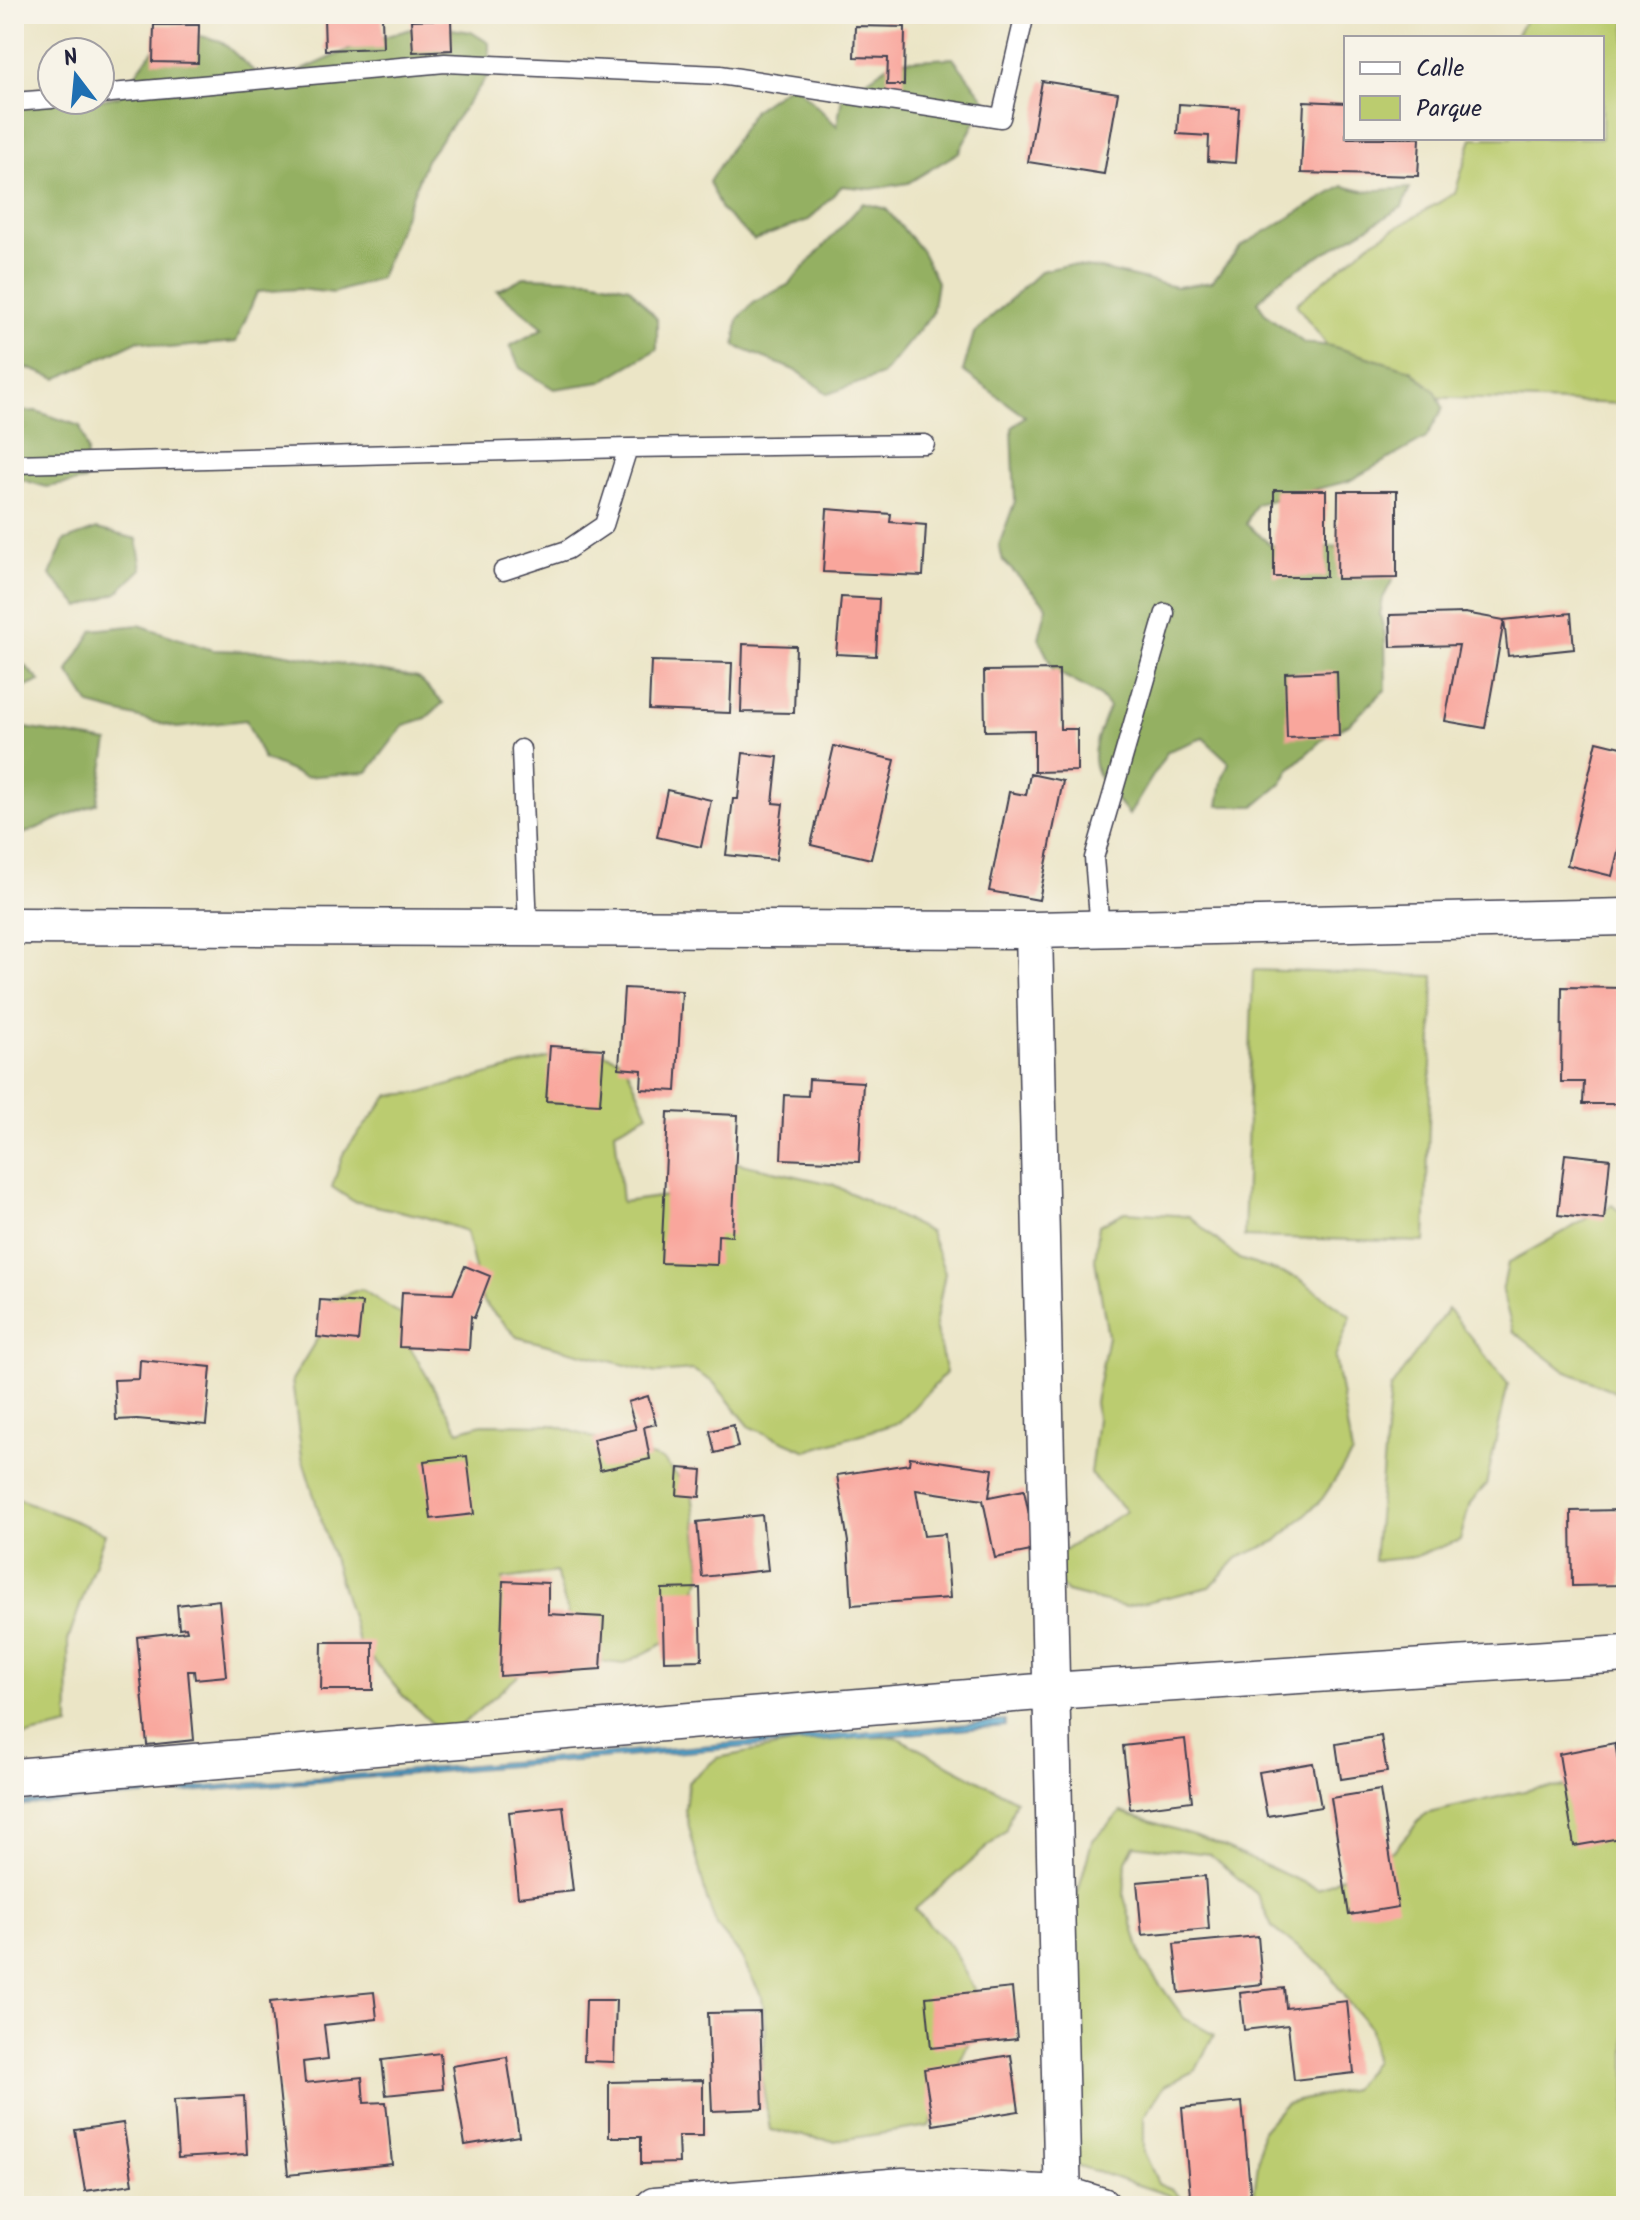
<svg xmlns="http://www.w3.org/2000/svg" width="1640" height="2220" font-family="Kalam,sans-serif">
  <rect width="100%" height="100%" fill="#f7f3e8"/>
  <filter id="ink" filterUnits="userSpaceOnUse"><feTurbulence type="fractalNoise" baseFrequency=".0125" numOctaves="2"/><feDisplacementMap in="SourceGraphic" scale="16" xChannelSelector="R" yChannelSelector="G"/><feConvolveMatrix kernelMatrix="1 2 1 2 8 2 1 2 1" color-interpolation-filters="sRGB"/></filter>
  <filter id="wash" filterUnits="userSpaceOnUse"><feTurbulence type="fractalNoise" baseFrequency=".006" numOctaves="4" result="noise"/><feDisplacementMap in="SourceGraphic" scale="32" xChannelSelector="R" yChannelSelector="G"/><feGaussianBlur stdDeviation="1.8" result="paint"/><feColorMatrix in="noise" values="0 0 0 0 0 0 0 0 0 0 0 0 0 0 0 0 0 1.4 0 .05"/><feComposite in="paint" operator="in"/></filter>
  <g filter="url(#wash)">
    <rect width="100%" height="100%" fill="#ebe5c6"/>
    <!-- green -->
    <path fill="#bbcc6f" stroke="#6e7755" stroke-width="2" d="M1529,14H1626V404L1364,395L1296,304L1370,243L1455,193L1472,138H1602V38H1515Z
      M1253,970L1434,976L1425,1242L1244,1237Z
      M588,1047L624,1061L648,1114L615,1131L622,1202L666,1196L701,1155L832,1184L930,1232L945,1273L935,1325L946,1373L900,1422L807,1451L750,1427L714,1383L693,1370L656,1373L517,1337L483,1302L466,1231L422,1216L353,1201L332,1187L344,1152L389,1095L421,1093Z
      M1612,1205L1626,1218L1624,1395L1565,1371L1513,1331L1502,1292L1508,1263Z
      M1125,1212L1189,1216L1239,1259L1298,1278L1351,1316L1335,1358L1352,1454L1322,1499L1277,1541L1237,1558L1210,1587L1125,1607L1067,1592L1040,1566L1126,1511L1090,1474L1097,1418L1095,1402L1108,1336L1095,1260L1099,1225Z
      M361,1289L411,1321V1349L459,1431L482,1424L553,1425L663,1460L692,1492L702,1576L670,1640L624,1664L581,1659L556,1572L503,1579L524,1659L517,1677L459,1727L440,1731L403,1696L359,1643L302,1457L292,1380L318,1337L327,1301Z
      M1448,1309L1508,1384L1486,1485L1470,1503L1460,1540L1414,1557L1374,1561L1390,1389Z
      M14,1497L105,1533L68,1641L69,1726L14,1739Z
      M896,1737L1016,1800L1005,1832L915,1909L951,1947L985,2009L929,2126L834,2141L770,2130L761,2074L766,2028L762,1997L739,1953L718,1928L707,1900L685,1810L688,1782L717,1758L825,1738Z
      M1626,1786V2206H1246L1253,2203L1262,2130L1285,2104L1352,2089L1374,2061L1370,2027L1347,2001L1327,1970L1272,1927L1257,1894L1209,1854L1134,1845L1126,1861L1124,1897L1143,1961L1184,2018L1214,2035L1196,2070L1164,2086L1144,2117V2152L1158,2183L1172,2189L1189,2206L1168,2195L1070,2163L1053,2065L1078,1951L1072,1914L1092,1841L1121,1812L1208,1840L1318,1889L1394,1850L1425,1814L1537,1788Z"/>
    <!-- forest -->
    <path fill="#94b062" stroke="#5b694e" stroke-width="2" d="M425,25L471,32L489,43V74L426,160L380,278L334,293L298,289L257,292L236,342L168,348L139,340L57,379L14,363V101L100,100L119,96L156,46L192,34L221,41L269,85L366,42Z
      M953,58L986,101L959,152L908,183L871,189L842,186L809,220L754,240L721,210L709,182L754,110L793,83L837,126L842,97L894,61Z
      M1343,186L1363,191L1410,188L1402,207L1276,282L1258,302L1265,314L1304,343L1331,346L1411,370L1436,392L1443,408L1426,438L1349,481L1256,504L1246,524L1271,545L1352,547L1389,555L1393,579L1383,598L1380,615L1385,635L1386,689L1349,724L1325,737L1290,769L1281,784L1255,806H1218L1222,780L1229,762L1203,738L1168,751L1129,815C1090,768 1084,766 1109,707L1099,695L1053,670L1039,638L1047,606L1003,561L999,545L1015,501L1012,428L1025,416L963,371L974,333L1041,271L1068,265L1100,269L1176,287L1212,282L1241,246Z
      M863,203L886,209L921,250L937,282L932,314L882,375L828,394L799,372L735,346L738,319L754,302L788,285Z
      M524,277L591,279L629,287L657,319V349L601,382L554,389L520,368L510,346L544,328L497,291Z
      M36,411L80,426L87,451L85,481L46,487L14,477V412Z
      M97,529L137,539L142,569L117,593L80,607L50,575L64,541Z
      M139,625L212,650L276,652L418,678L443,703L426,718L404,725L368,772L305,777L263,759L246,720L177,728L90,705L68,671L93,630Z
      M14,655L40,681L14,692Z
      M14,726L108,742L97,803L23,834L14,828Z"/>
    <!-- water -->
    <path fill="#57add4" stroke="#3c6888" stroke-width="2" d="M1005,1721V1726L14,1806V1803Z"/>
    <g id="blocks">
      <!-- building -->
      <path fill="#f9a69c" d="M884,14H967V16L884,22Z
        M382,16L383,48L325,50L324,17Z
        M451,19L452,50L413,52L411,20Z
        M154,25H199L198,63L153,62Z
        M855,26L905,27L904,85H887L888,58L854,57Z
        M1042,81L1118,93L1104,174L1028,162Z
        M1304,101L1346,103V138H1420L1418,176L1301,173Z
        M1179,104L1239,108L1235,163L1208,161L1209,136L1177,134Z
        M1274,490H1326V577H1274Z
        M1338,491H1397V578L1337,579Z
        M827,509L891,514L890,522L926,525L923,576L823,572Z
        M841,597L879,599L876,656L836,654Z
        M1465,613L1504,620L1485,728L1445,721L1459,645L1391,647L1390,615Z
        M1571,613L1574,649L1508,656L1504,620Z
        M743,644L796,646L794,713L741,712Z
        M651,661L732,663L730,713L649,710Z
        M1059,670L1060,729H1077V771L1034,772V730L985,731L984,671Z
        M1337,671L1339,736L1287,738L1285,673Z
        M1597,741L1626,748V819L1612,876L1567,865Z
        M834,746L895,760L871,859L811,845Z
        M743,753L778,757L773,803L783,804L776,860L726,855L733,799H738Z
        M1030,774L1063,781L1039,900L989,891L1009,792L1026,795Z
        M667,790L711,800L701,847L657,837Z
        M1562,987L1626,988V1104H1583L1584,1082H1561Z
        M624,988L682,991L676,1091L641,1089L642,1070L619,1068Z
        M550,1046L604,1049L600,1104L546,1101Z
        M809,1079L863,1082L859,1162L781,1159L784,1095L808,1096Z
        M668,1112L738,1115L732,1236L718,1235L717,1265L661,1263Z
        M1565,1154L1610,1159L1604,1220L1558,1215Z
        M465,1266L490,1276L474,1318L471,1316L469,1350L399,1347L402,1292L453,1294Z
        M320,1300L362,1303L358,1341L317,1337Z
        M140,1360L211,1367L206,1425L137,1419L116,1420L114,1380L139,1379Z
        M648,1396L656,1424L644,1427L650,1459L600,1470L593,1439L636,1429L628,1402Z
        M733,1425L738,1447L715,1453L710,1431Z
        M467,1456L474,1514L431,1519L424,1461Z
        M910,1457L993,1469L989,1497L1024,1490L1036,1550L995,1558L983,1500L916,1490L924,1536L945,1534L950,1598L852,1605L848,1542L837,1475L909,1464Z
        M679,1468L702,1470L700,1497L677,1495Z
        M1621,1510L1622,1585L1572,1586L1571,1511Z
        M762,1515L768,1570L702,1577L697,1522Z
        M503,1581L548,1583V1614L604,1617L601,1669L500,1676Z
        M700,1588L702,1660L664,1661L662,1589Z
        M219,1600L226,1676L195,1679L194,1671H188L194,1740L147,1745L137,1637L187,1631L186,1627L179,1628L177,1605Z
        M322,1642H373V1690H321Z
        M1381,1736L1387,1772L1341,1779L1336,1744Z
        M1185,1739L1192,1801L1130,1809L1123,1746Z
        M1615,1743L1626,1808V1837L1574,1846L1559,1754Z
        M1313,1763L1321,1807L1267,1816L1259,1772Z
        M1380,1790L1398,1907L1349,1915L1331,1798Z
        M563,1806L573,1891L518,1897L509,1812Z
        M1205,1876L1209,1929L1142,1935L1137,1882Z
        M1258,1936L1262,1984L1179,1993L1174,1944Z
        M1012,1988L1017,2039L931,2048L926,1997Z
        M1284,1988L1286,2008L1347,2001L1354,2073L1294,2080L1288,2025L1244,2030L1240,1993Z
        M374,1992L377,2019L324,2025L328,2059L303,2062L305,2083L362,2077L364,2103L386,2102L392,2164L288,2175L270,2002Z
        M586,2000H616L614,2062L584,2061Z
        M760,2012L763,2109L712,2111L708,2013Z
        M440,2053L443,2089L386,2095L382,2060Z
        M1011,2055L1019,2111L933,2125L924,2069Z
        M507,2057L519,2136L465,2145L452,2066Z
        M703,2080V2136H678L679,2163L641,2164V2137H609V2082Z
        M244,2096L247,2154L178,2158L174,2100Z
        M1242,2102L1251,2200L1191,2206L1182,2108Z
        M123,2123L133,2184L85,2191L75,2130Z"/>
    </g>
  </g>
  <g filter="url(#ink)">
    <use href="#blocks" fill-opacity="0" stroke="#403f50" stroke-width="2"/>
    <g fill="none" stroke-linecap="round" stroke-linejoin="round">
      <defs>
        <path id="lane" d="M100,94L445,63L720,75L1001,118L1025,14
          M14,102L52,99
          M14,464L628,448L925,444
          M503,571L567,550L604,525L628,448
          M521,749L528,928
          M1100,929L1094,858L1165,613"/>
        <path id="street" d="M14,926L1034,930L1626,917
          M1034,930L1063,2206
          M14,1777L1051,1691L1626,1654
          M654,2206L903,2186L1063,2194L1102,2206"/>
      </defs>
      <!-- lane casing -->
      <use href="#lane" stroke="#403f50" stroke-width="21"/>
      <!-- street casing -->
      <use href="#street" stroke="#403f50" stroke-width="39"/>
      <!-- lane -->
      <use href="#lane" stroke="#fff" stroke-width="18"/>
      <!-- street -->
      <use href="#street" stroke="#fff" stroke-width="36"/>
    </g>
  </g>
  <!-- margin -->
  <rect width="1640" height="2220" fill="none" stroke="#f7f3e8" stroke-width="48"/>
  <!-- legend -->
  <rect x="1344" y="36" width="260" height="104" fill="#f7f3e8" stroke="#a29fa3" stroke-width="2"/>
  <rect x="1360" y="62" width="40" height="12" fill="#ffffff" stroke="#a29fa3" stroke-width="2"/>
  <text x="1416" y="76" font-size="24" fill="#22223b">Calle</text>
  <rect x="1360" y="96" width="40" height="24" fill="#bbcc6f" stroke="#a29fa3" stroke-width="2"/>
  <text x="1416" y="116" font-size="24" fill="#22223b">Parque</text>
  <!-- north arrow -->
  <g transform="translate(76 76) rotate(344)"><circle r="38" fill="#f7f3e8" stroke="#a29fa3" stroke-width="2"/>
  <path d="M0-6L14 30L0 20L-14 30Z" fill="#1f6fb2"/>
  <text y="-12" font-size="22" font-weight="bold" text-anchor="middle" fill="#22223b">N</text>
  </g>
</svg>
